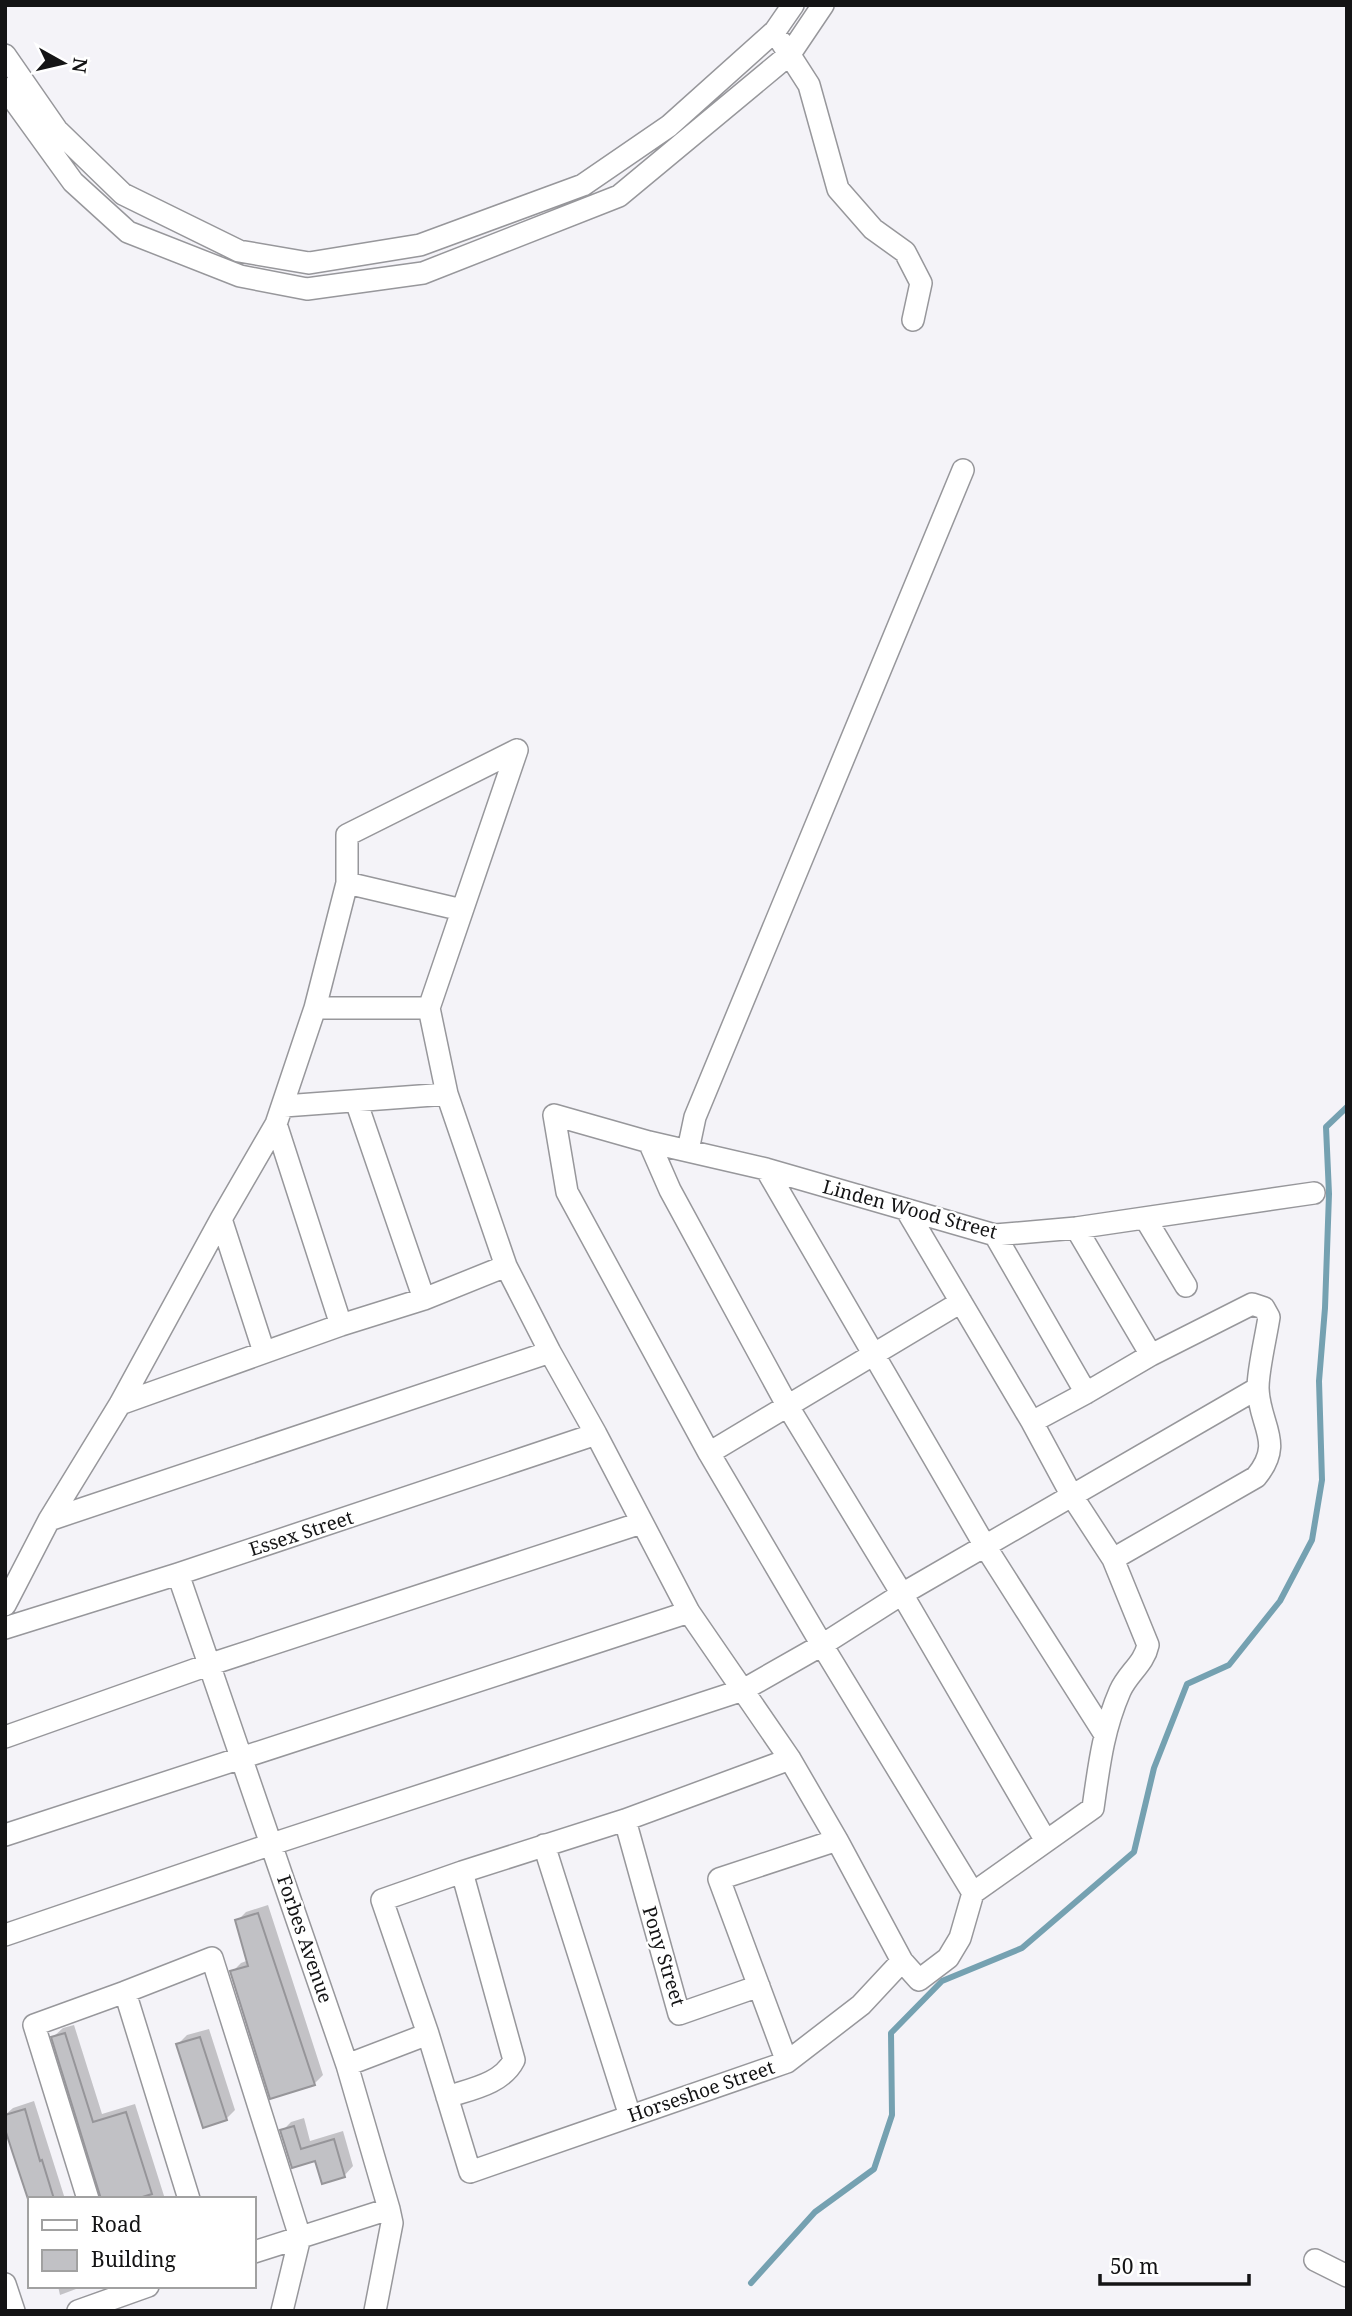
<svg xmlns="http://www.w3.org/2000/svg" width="1352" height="2316" font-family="'Noto Serif',serif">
  <rect width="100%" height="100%" fill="#f4f3f8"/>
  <!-- shadow -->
  <path fill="#0003" d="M268,1905L323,2075L314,2084L232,1972L241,1963L249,1960L237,1921L246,1912Z
    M74,2025L102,2114L135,2104L165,2199H102L53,2037L63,2028Z
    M209,2029L235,2110L226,2119L178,2044L187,2035Z
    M34,2101L65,2199H30L5,2115L13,2108Z
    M304,2118L310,2141L343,2131L353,2166L344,2176L316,2159L293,2166L282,2131L291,2122Z
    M58,2286H84L60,2295Z"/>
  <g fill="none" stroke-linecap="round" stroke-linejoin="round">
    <!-- stream -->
    <path stroke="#75a1b1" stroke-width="6" d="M751,2283L815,2212L874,2169L892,2115L891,2033L942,1981L1022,1948L1134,1852L1154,1768L1187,1684L1229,1665L1280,1601L1312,1540L1322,1480L1319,1381L1325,1308L1329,1194L1326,1127L1347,1107"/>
  </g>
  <!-- building -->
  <path fill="#c1c1c5" stroke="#969599" stroke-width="2" d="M258,1913L315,2085L270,2099L230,1971L248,1966L235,1920Z
    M65,2033L93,2122L126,2112L152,2194L136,2199H101L51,2037Z
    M200,2037L227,2120L203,2128L176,2044Z
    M25,2109L40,2161L42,2160L54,2199H28L13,2154L5,2129V2115Z
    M294,2126L301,2149L334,2139L345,2177L322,2184L315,2161L292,2168L280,2130Z"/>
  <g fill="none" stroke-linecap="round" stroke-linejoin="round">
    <defs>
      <path id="minor" d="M782,43L809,85L838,189L873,229L905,252L921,283L913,320
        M5,55L57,130L123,194L239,251L309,263L420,245L583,185L669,126L775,31L793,5
        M5,88L73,182L128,232L240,276L307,289L423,273L619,196L790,54L823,5
        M517,750L429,1008L447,1094L506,1266L550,1352L596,1434L689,1612L790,1759L837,1840L902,1961L919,1980L948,1958L960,1938L973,1893L1093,1808C1099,1766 1103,1730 1120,1691C1128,1673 1144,1664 1148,1645L1113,1559L1072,1496L1032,1422L907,1211
        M347,883L462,910
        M315,1008H429
        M356,1101L424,1299
        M284,1106L447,1094
        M276,1124L341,1325
        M649,1142L670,1190L787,1405L902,1594L1046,1841
        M688,1150L695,1117L963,470
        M766,1169L985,1546L1104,1733
        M1145,1218L1186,1286
        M221,1219L264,1352
        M1076,1228L1151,1355
        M995,1235L1086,1393
        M120,1404L341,1325L424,1299L506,1266
        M1032,1422L1086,1393L1151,1355L1252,1304L1264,1308L1269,1317C1266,1337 1258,1369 1258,1388C1259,1426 1285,1442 1256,1477L1113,1559
        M709,1453L961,1302
        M49,1520L550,1352
        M178,1574L347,2065L389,2209L392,2223L375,2311
        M5,1605L49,1520L120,1404L221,1219L276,1124L315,1008L347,883V835L517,750
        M5,1628L178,1574L596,1434
        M5,1737L208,1665L641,1523
        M790,1759L625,1820L462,1872L382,1900L428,2034L470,2172L787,2062L861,2005L902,1961
        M625,1820L679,2014L759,1986
        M5,1835L689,1612
        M544,1845L630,2116
        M973,1893L822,1645L709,1453L567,1192L554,1115L649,1142L766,1169L995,1235L1076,1228L1314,1193
        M5,1935L272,1844L743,1690L822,1645L902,1594L1258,1388
        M787,2062L719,1879L837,1840
        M347,2065L428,2034
        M447,2097C471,2089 502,2084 514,2060L462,1872
        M88,2199L34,2025L125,1992
        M189,2199L125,1992L212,1958L300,2237L282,2311
        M254,2252L389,2209
        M1315,2260L1347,2276
        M5,2284L14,2311
        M78,2311L148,2286"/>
    </defs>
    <!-- minor casing -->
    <use href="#minor" stroke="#97979b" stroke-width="24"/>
    <!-- minor -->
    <use href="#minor" stroke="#fff" stroke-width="21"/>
  </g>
  <g text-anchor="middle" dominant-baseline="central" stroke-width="5" stroke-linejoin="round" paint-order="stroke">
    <!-- street labels -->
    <g font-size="19" fill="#141415" stroke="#fff">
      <text transform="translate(910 1209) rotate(15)">Linden Wood Street</text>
      <text transform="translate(301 1533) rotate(-18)">Essex Street</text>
      <text transform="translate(305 1939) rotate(71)">Forbes Avenue</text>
      <text transform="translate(664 1956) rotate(73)">Pony Street</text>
      <text transform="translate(701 2091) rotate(-19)">Horseshoe Street</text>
    </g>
  </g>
  <!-- border -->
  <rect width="1352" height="2316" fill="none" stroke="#141415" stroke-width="14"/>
  <!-- legend -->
  <rect x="28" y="2197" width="228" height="91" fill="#ffffff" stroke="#a1a1a1" stroke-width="2"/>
  <rect x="42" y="2220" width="35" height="10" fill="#ffffff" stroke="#a1a1a1" stroke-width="2"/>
  <text x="91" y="2232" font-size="21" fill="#141415">Road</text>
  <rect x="42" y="2250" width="35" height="21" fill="#c1c1c5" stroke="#a1a1a1" stroke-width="2"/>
  <text x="91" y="2267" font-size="21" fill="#141415">Building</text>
  <!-- north arrow -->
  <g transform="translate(63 63) rotate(98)" stroke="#ffffff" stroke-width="5" paint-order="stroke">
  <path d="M0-5L12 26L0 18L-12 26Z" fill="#141415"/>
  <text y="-10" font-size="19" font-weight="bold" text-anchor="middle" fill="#141415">N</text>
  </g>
  <!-- scale -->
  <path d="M1100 2274v10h149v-10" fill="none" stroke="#141415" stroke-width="3.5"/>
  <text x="1110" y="2274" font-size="21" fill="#141415" stroke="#ffffff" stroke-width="5" paint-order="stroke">50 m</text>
</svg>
